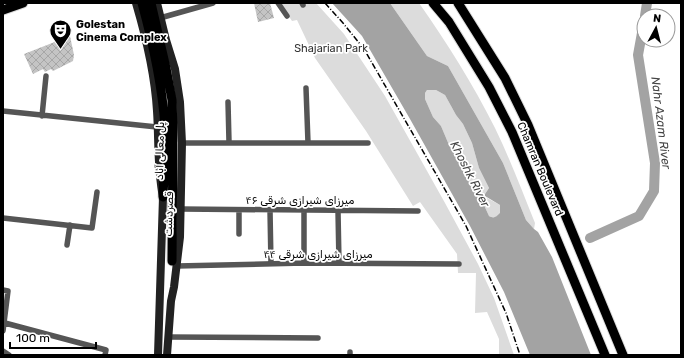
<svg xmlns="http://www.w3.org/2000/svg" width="684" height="358" font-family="Rubik,'Noto Naskh Arabic',sans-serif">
  <defs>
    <pattern id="building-cross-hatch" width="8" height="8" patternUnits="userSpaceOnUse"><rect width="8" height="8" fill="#c4c4c4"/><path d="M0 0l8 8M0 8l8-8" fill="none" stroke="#a7a7a7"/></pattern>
  </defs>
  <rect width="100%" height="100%" fill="#fff"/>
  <!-- park -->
  <path fill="#dcdcdc" d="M280,3H316L344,34L385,96L445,203L478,264L494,298L514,355H499V339L487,312L475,313L476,273H458L457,254L420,202L413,206L366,131L315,58L297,20L292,21Z
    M390,3H419C447,43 473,84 495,128C510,159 522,191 535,223L534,229L526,220L503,163L448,66L427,56Z
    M427,90H436L445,95L456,115L463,124L472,143L479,168L489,188L485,194L487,198L500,205V214C496,217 494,219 489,216L483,203L472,189L461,164L449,145L441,126L433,117L425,99V93Z"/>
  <!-- water -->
  <path fill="#a3a3a3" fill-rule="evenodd" d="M332,3H390L427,56L448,66L503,163L526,220L534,229L538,232L552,257L591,355H530L504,292L470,226L410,119L362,36ZM427,90H436L445,95L456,115L463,124L472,143L479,168L489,188L485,194V196L500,205V213C496,217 494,219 489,216L483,203L472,189L461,164L449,145L441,126L433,117L425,99V93Z"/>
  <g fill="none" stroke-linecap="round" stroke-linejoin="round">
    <!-- river -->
    <path stroke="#a3a3a3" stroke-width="10" d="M645,16L647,3
      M590,238L639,216L654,191L655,163L638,55L644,22"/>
  </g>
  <!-- building -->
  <path fill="url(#building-cross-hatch)" d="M254,3H270L274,18L258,22Z
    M70,36L74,55L73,61L53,71L51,69L45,72L43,69L33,74L24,54Z"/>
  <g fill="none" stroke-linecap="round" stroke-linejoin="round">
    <defs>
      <path id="primary" d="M142,3C153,43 162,84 165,126C166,149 164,173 163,197
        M151,3L166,68L172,100L173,128L172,261
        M433,3L449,22L489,87L512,132L605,355
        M458,3L505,78L528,125L623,355
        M3,10L23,3"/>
    </defs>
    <!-- primary casing -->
    <use href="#primary" stroke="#dbdbdb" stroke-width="11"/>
    <!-- street -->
    <path stroke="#555" stroke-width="5.5" d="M278,3L287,16
      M302,3L303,5
      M160,18L213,3
      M306,88L308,143
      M228,102L229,142
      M3,111L157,127
      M42,116L46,76
      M182,143H368
      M181,209L418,211
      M270,210L271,264
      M304,210V263
      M338,211L339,263
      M3,218L92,228L97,192
      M239,234V210
      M67,245L70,225
      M177,266L304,263L459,264
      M3,290L8,291L3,331
      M5,323L106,350L105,355
      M168,337L318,338
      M3,351L9,355
      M350,352V355"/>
    <!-- secondary -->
    <path stroke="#222" stroke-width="8" d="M136,3C146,37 155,76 157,111C159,140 157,168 163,197L158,355
      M157,3L166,40L175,69L180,102L182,143L180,237L174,287L171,301L167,355"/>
    <!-- primary -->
    <use href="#primary" stroke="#000" stroke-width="9"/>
    <!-- rail -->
    <path stroke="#000" stroke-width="1.5" stroke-dasharray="6 2 1 2" stroke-linecap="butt" d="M325,3L343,23L364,49L466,226L506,313L520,355"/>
  </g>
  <!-- icons -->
  <defs>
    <symbol id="theatre-pin" viewBox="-11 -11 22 30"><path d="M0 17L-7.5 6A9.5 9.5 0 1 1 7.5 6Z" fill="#000" stroke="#fff"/><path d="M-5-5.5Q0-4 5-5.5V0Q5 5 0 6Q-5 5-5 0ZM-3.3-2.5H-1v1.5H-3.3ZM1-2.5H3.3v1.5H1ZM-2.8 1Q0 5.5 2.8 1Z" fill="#fff"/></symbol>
  </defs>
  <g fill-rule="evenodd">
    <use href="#theatre-pin" x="48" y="18" width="25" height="34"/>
  </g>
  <g text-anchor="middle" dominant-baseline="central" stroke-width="3.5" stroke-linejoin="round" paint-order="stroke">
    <!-- poi labels -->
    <g font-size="11" font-weight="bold" fill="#000" stroke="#fff" text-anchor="start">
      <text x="76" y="24">Golestan<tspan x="76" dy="13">Cinema Complex</tspan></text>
    </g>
    <!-- park labels -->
    <g font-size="11" fill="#333" stroke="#fff">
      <text x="331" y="48">Shajarian Park</text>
    </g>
    <!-- street labels -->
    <g font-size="11" fill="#000" stroke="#fff">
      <text transform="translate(160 151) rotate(-89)">پل معالی آباد</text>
      <text transform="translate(540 169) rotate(67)">Chamran Boulevard</text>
      <text x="300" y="200">۴۶ میرزای شیرازی شرقی</text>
      <text transform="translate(169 214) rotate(-88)">قصردشت</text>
      <text x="318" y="254">۴۴ میرزای شیرازی شرقی</text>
    </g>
    <!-- water labels -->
    <g font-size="12" font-style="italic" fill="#444" stroke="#fff">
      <text transform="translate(661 123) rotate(83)">Nahr Azam River</text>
      <text transform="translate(470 174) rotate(63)">Khoshk River</text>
    </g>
  </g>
  <!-- border -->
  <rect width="684" height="358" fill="none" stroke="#000000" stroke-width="8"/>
  <!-- north arrow -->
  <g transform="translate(656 28) rotate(7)"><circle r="19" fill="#ffffff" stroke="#999999"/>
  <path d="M0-3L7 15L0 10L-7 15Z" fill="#000000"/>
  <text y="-6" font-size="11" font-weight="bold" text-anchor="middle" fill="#000000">N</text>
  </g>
  <!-- scale -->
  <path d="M10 342v6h86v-6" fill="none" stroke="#000000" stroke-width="2"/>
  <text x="16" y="342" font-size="12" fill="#000000" stroke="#ffffff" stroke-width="3" paint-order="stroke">100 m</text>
</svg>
